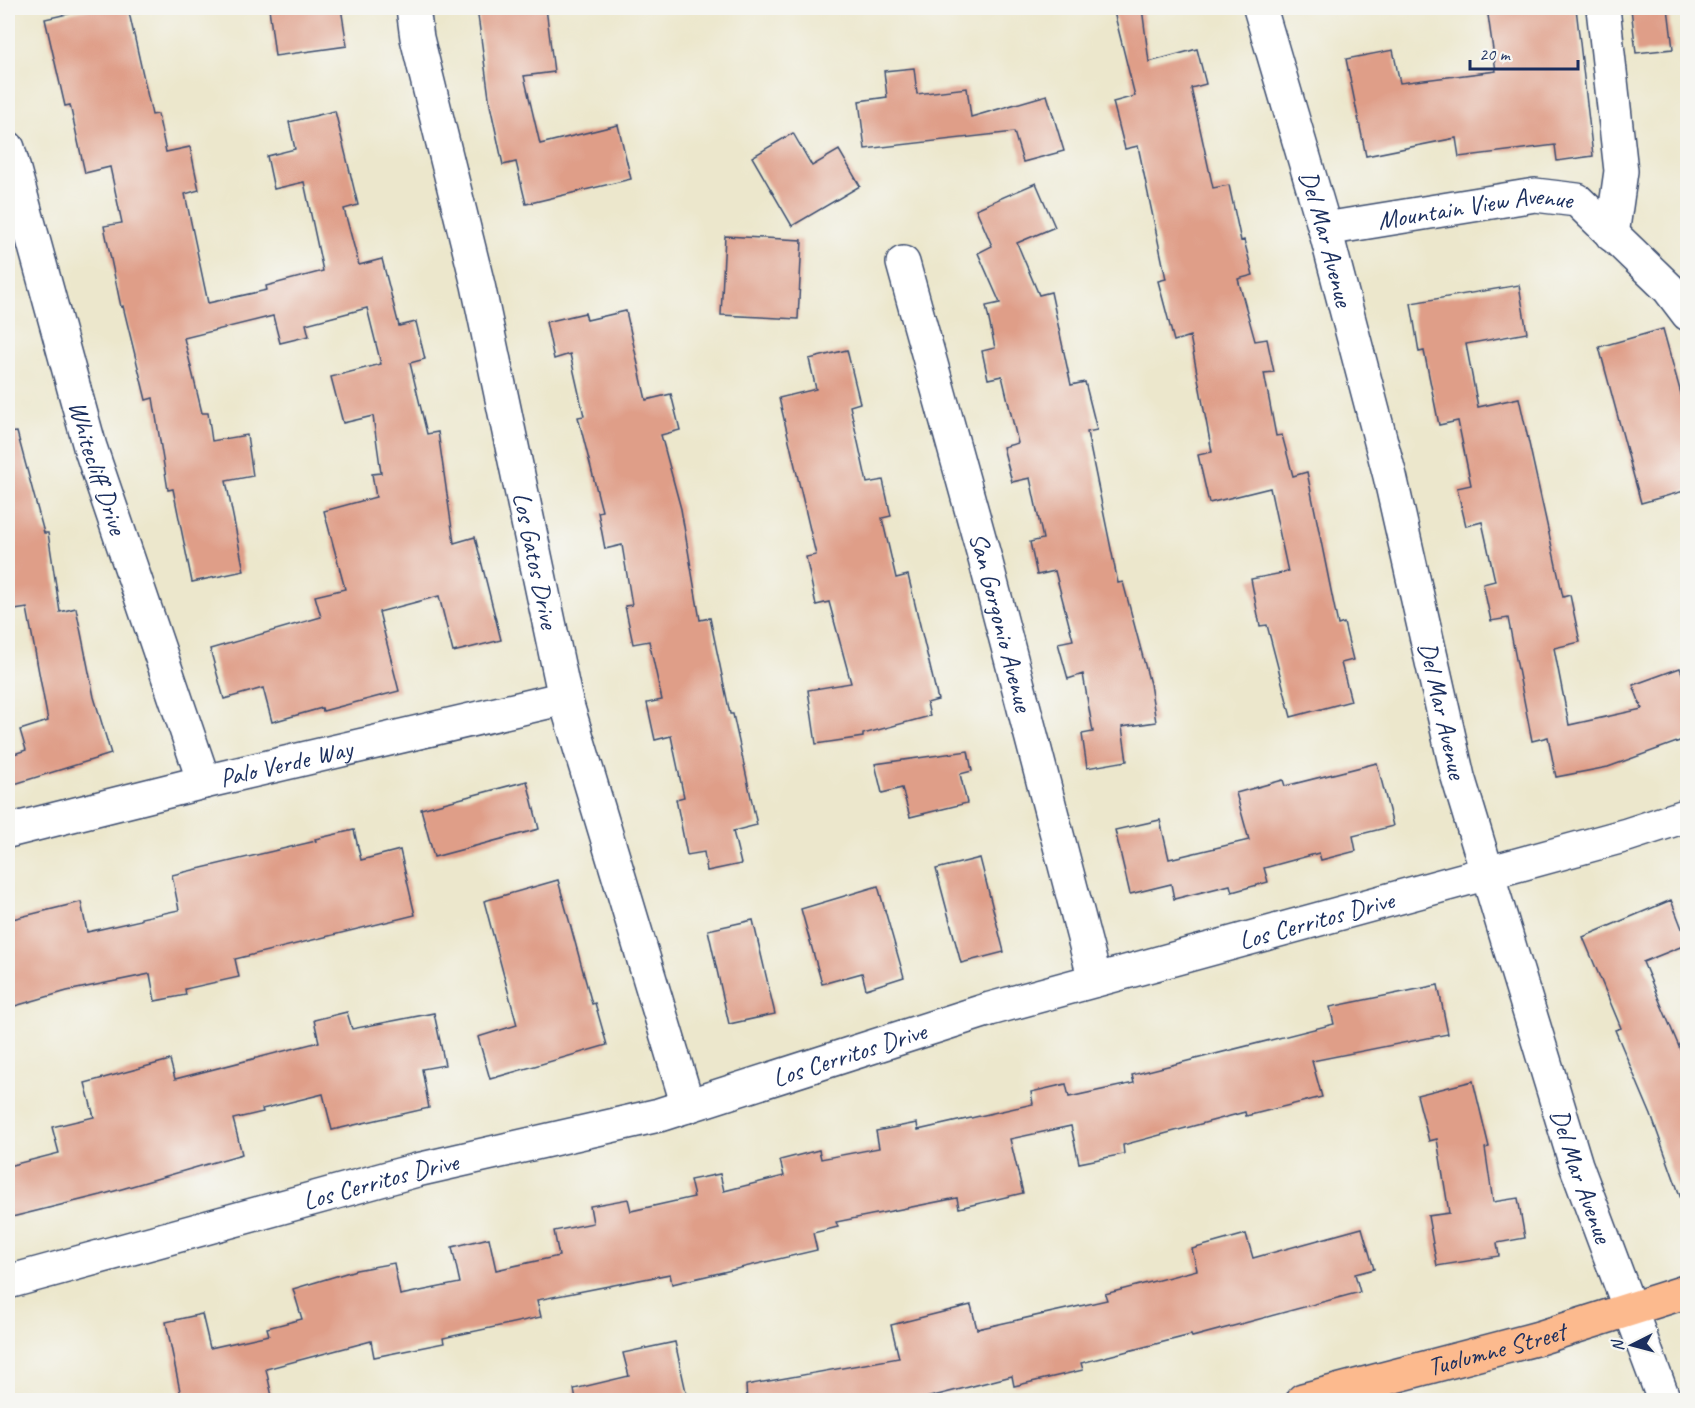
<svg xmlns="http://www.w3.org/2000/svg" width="1695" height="1408" font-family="Caveat,sans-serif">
  <rect width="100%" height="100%" fill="#f6f6f2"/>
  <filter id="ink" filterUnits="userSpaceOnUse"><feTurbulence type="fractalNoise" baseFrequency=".0167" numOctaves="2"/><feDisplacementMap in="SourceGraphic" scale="12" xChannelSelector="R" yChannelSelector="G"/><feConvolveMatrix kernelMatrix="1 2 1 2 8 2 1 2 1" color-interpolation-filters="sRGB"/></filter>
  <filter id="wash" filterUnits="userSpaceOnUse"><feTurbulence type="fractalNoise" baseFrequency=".008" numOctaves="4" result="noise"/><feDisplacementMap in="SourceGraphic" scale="24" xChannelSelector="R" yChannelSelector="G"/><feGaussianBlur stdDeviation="1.35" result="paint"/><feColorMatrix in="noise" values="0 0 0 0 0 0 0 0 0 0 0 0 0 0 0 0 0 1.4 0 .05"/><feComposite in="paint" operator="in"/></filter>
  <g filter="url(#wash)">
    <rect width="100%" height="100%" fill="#ece7cc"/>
    <g id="blocks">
      <!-- building -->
      <path fill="#df9e88" d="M94,8H128L152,115L158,114L166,152L190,147L199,190L185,194L208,303L267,290L266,286L323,271L304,182L274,189L267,156L295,149L289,122L335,111L358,205L344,209L359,265L382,259L399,326L416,322L425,359L410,363L427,434L438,432L454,543L475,537L501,640L453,652L439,596L379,612L399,691L323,711L322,708L272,722L263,688L224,699L210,649L321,617L315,596L345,589L324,511L376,497L372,474L381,473L373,416L343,423L331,377L381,364L367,308L306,324L309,336L280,343L273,316L184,338L202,413H208L212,441L247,435L253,476L226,481L244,571L192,582L173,489L168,490L153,398L146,400L123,306L121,307L104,226L122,223L110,167L85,173L70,105L65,106L45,19Z
        M269,8H341L347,46L275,56Z
        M477,8H546L554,72L524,76L540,144L618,125L631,179L526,204L516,162L503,165L490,105Z
        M1113,8H1142L1149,62L1197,49L1206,84L1191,88L1213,188L1229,185L1241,241L1244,240L1253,275L1238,279L1255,341L1267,339L1274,372L1264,373L1276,436L1282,435L1293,476L1307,472L1338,625L1344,623L1353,660L1341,663L1351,701L1291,717L1267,625L1260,626L1251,579L1288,572L1270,488L1209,503L1198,455L1212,452L1190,336L1174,341L1158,281L1166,279L1138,146L1125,149L1113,102L1135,96Z
        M1487,8H1576L1593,156L1557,161L1555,145L1459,157L1456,138L1366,156L1346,59L1393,50L1400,83L1496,71Z
        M1631,8H1668L1673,49L1636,53Z
        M914,68L917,94L967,88L971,117L1047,95L1064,151L1023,162L1014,132L865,149L859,101L887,97L884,71Z
        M793,133L812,166L839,150L860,186L792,226L752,157Z
        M1036,183L1055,227L1017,243L1039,295L1051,292L1071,385L1085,382L1097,430L1087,432L1118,583L1123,582L1150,684L1156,722L1122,727L1127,761L1087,768L1082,734L1093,732L1083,674L1068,679L1058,643L1073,640L1055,571L1037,575L1030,542L1043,539L1030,478L1012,482L1003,447L1018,443L1002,376L988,379L982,351L995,348L986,306L1000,303L978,253L992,246L976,209Z
        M725,236L802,240L798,319L721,315Z
        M1519,285L1527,333L1466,344L1478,407L1519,398L1563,597L1570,595L1580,642L1554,648L1569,725L1642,709L1633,685L1680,668L1688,689V738L1608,767L1556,777L1548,737L1532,741L1508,618L1491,621L1483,584L1495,581L1482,522L1466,526L1457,488L1471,485L1458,421L1439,425L1424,351L1419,352L1411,303Z
        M626,311L646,400L671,394L680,430L661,435L681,509L700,620L710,618L730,714H733L757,825L733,831L741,864L707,871L704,852L687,855L676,799L684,797L671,736L655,740L647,703L662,700L649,641L633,644L625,606L632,605L622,545L605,549L598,512L602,511L578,417L584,416L570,354L554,359L546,322L585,313L587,320Z
        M1663,329L1688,419V490L1641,503L1599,347Z
        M847,350L860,403L850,406L867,483L883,480L891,516L882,518L896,578L908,575L938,700L927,703L930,716L863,734V737L816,744L808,690L851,683L829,602L816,605L806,557L816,555L779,398L816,389L809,359Z
        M17,432L44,533H48L60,612L76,608L94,697L111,754L8,786V756L26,750L20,730L48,721L27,608L8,611V433Z
        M968,751L972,771L960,774L967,803L910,817L902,788L882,793L875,764Z
        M1377,763L1393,826L1353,836L1356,851L1321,860L1319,853L1264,868L1268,882L1232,892L1230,885L1174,899L1171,884L1130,894L1115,830L1160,820L1169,859L1249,840L1236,793L1283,780L1285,786Z
        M527,781L539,829L434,857L421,809Z
        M354,830L361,860L400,850L415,915L235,959L239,977L185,989L186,995L155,1001L150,974L67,991L8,1008V920L81,902L87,932L141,920V918L179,910L172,875L316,841L315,839Z
        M980,858L1004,952L961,963L936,869Z
        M558,880L592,1004L595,1003L607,1045L490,1079L478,1037L517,1025L484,901Z
        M878,886L904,977L866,989L862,973L822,984L801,909Z
        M1671,900L1688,944L1643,962L1688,1068V1206L1684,1207L1651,1115L1615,1030L1621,1028L1583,937Z
        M753,920L775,1014L729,1024L708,930Z
        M1438,985L1448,1034L1312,1061L1322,1097L1246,1116L1245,1112L1123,1145L1124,1154L1079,1163L1071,1126L1010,1139L1023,1193L959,1208L957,1198L836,1222L838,1227L813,1233L817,1250L672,1284L670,1274L537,1300L541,1317L443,1338L444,1343L374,1357L371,1341L266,1369L273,1401H182L166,1322L202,1314L210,1348L269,1335L267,1328L302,1319L293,1289L356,1270L394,1263L400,1295L460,1283L452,1247L489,1238L496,1270L559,1256L554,1231L593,1223L590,1206L628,1199L631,1211L694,1197L690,1180L720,1174L724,1191L784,1176L780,1160L819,1150L821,1159L879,1148L876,1131L917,1123L918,1130L1033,1104L1031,1092L1066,1084L1069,1097L1134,1083L1132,1075L1334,1024L1330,1007Z
        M347,1012L352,1029L434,1013L445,1065L422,1069L429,1108L332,1130L323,1094L262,1109L263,1112L233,1119L242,1154L101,1195L8,1218V1166L59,1153L52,1127L94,1117L85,1083L170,1060L175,1079L319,1042L314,1020Z
        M1473,1081L1489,1147L1485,1148L1493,1202L1518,1198L1525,1238L1497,1243L1499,1256L1437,1266L1428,1216L1449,1213L1437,1139L1429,1141L1417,1095Z
        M1362,1228L1374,1269L1355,1274L1360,1292L1192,1337L1191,1335L1081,1363L1083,1370L1014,1386L1012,1376L914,1401H747L746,1385L899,1358L891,1325L971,1305L977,1329L1107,1300L1105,1294L1197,1270L1192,1249L1246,1234L1253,1258Z
        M675,1342L688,1401H576L574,1389L629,1376L623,1353Z"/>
    </g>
  </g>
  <g filter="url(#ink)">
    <use href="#blocks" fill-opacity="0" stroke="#3a4b6e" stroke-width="1.5"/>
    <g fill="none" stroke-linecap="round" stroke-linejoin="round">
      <defs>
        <g id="minor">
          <path id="s1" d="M413,8L417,38L478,285L565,698L688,1106"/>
          <path id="s2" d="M1260,8L1325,229L1390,476L1458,777L1576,1165L1664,1400"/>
          <path d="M1603,8L1621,171L1612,235"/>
          <path id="s3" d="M8,148L90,447L204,782"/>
          <path id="s4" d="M1325,229L1535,195L1577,200L1669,289L1688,314"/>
          <path id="s5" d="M903,263L985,559L1095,980"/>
          <path id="s6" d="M8,831L204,782L565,698"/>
          <path id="s7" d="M8,1282L417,1170L659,1115L990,1009L1627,835L1688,815"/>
        </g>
        <g id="major">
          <path id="s8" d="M1303,1400L1539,1338L1688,1291"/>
        </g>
      </defs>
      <!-- minor casing -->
      <use href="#minor" stroke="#3a4b6e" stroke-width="36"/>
      <!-- major casing -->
      <use href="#major" stroke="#3a4b6e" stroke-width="36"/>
      <!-- minor -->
      <use href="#minor" stroke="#fff" stroke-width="33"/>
      <!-- major -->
      <use href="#major" stroke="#fcba8e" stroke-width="33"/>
    </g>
  </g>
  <g text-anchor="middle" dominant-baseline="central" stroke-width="5" stroke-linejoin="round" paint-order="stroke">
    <!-- street labels -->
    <g font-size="26" fill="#1b2f5e" stroke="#f6f6f2">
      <text stroke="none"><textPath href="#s4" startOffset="152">Mountain View Avenue</textPath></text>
      <text stroke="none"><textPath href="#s2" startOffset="240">Del Mar Avenue</textPath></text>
      <text stroke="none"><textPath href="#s3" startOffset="332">Whitecliff Drive</textPath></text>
      <text stroke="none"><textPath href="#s1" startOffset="566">Los Gatos Drive</textPath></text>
      <text stroke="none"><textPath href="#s5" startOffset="372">San Gorgonio Avenue</textPath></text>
      <text stroke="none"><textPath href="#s2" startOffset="726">Del Mar Avenue</textPath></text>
      <text stroke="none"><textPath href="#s6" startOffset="286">Palo Verde Way</textPath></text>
      <text stroke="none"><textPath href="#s7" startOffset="1358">Los Cerritos Drive</textPath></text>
      <text stroke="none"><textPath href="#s7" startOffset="872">Los Cerritos Drive</textPath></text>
      <text stroke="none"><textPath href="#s2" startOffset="1212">Del Mar Avenue</textPath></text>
      <text stroke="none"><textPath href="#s7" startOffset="386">Los Cerritos Drive</textPath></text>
      <text stroke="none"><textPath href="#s8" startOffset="200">Tuolumne Street</textPath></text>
    </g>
  </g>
  <!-- margin -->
  <rect width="1695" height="1408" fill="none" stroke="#f6f6f2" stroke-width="30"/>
  <!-- north arrow -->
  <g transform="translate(1632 1345) rotate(264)" stroke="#f6f6f2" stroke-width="4.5" paint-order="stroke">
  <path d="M0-4.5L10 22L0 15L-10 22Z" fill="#1b2f5e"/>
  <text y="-9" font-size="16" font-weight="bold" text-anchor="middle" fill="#1b2f5e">N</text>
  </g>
  <!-- scale -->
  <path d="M1470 60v9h108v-9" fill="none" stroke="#1b2f5e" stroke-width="3"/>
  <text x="1479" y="60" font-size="18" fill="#1b2f5e" stroke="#f6f6f2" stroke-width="4.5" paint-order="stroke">20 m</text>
</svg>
